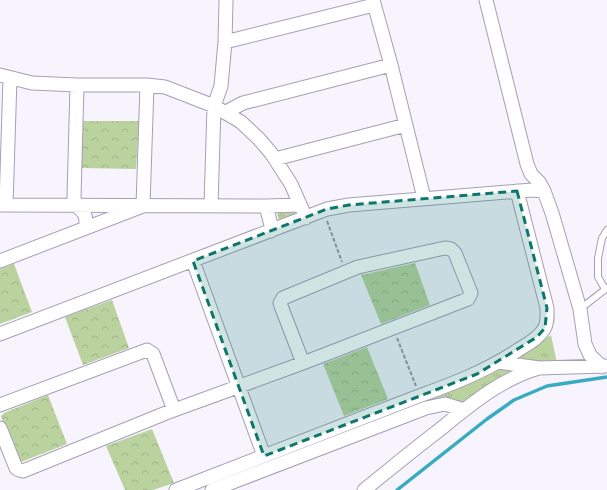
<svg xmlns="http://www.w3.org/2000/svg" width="607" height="490" font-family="'IBM Plex Sans',sans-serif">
  <defs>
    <pattern id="grass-tufts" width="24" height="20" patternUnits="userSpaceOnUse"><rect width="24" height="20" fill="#bad39e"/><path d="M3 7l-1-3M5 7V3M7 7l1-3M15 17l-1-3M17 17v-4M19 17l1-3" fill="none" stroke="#9fb488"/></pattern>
    <pattern id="park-crowns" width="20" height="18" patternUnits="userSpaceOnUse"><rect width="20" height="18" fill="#bad39e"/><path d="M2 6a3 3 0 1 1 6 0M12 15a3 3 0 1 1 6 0" fill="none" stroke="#9fb488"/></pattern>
  </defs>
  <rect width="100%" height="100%" fill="#f7f4fe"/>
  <!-- grass -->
  <path fill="url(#grass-tufts)" d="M277,211H298L296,215L279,222Z
    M551,335L557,363L510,361Z
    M494,369L514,371L464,405L427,403L425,400Z"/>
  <!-- park -->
  <path fill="url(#park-crowns)" d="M83,121H139L136,169L80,168Z
    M415,263L430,305L381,324L361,275Z
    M14,264L32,312L0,324V269Z
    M112,300L129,348L83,365L65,317Z
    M367,347L388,399L344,416L323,364Z
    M48,395L67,444L21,462L17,460L1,416L4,413Z
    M152,429L174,483L153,490H125L106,446Z"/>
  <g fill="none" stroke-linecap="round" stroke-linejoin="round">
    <!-- stream -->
    <path stroke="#36abc2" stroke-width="3.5" d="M397,490L487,419L514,400L547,386L607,377"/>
    <defs>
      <path id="lane" d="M605,289L598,277V258L602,238L607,230
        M580,309L607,288"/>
      <path id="street" d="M373,0L391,65L424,198
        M486,0L527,164L531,174L539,182L544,191L552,213L580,309L585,344L590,355L602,367
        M225,42L374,5
        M0,75L32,83L77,85H147L165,87L214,106L241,122L259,139L271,153L291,184L306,218
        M77,85L74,197L75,205C84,211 88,217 85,228
        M226,112L243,103L391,65
        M275,159L406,125
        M0,205L266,206L300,205
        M6,205L10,78
        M211,206L214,106L221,86L225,42L226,0
        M266,206L271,225V231
        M0,261L143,206L147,85
        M193,261L264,456
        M0,334L327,209L349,205L532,190L544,191
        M498,362L539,368L605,366
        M0,405L147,350L153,354L174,410
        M0,428L16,468L19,470L23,471L166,413L303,363L468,299L471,293L455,253L451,249L445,248L358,267L283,298L280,303L281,306L303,363
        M176,490L419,396C455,383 486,371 518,350C527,344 538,339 544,329C548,323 547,315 547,308L517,191
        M212,490L426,408L445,404L464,410
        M364,490C389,470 413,450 438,431C469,406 500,379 539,368"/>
    </defs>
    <!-- lane casing -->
    <use href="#lane" stroke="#a59fb5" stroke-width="8"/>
    <!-- street casing -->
    <use href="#street" stroke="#a59fb5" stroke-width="15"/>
    <!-- path -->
    <path stroke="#9c99a3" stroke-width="2" stroke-dasharray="4 2" stroke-linecap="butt" d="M327,221L342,262
      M397,338L416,386"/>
    <!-- lane -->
    <use href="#lane" stroke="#fff" stroke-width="6"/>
    <!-- street -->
    <use href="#street" stroke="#fff" stroke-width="13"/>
  </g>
  <!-- marked area -->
  <path fill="#0f766e" fill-opacity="0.2" stroke="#0f766e" stroke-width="3" stroke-dasharray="8 5" stroke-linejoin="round" d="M517,191L547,308L545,328L537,337L477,374L264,456L193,261L327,209L349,205Z"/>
</svg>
